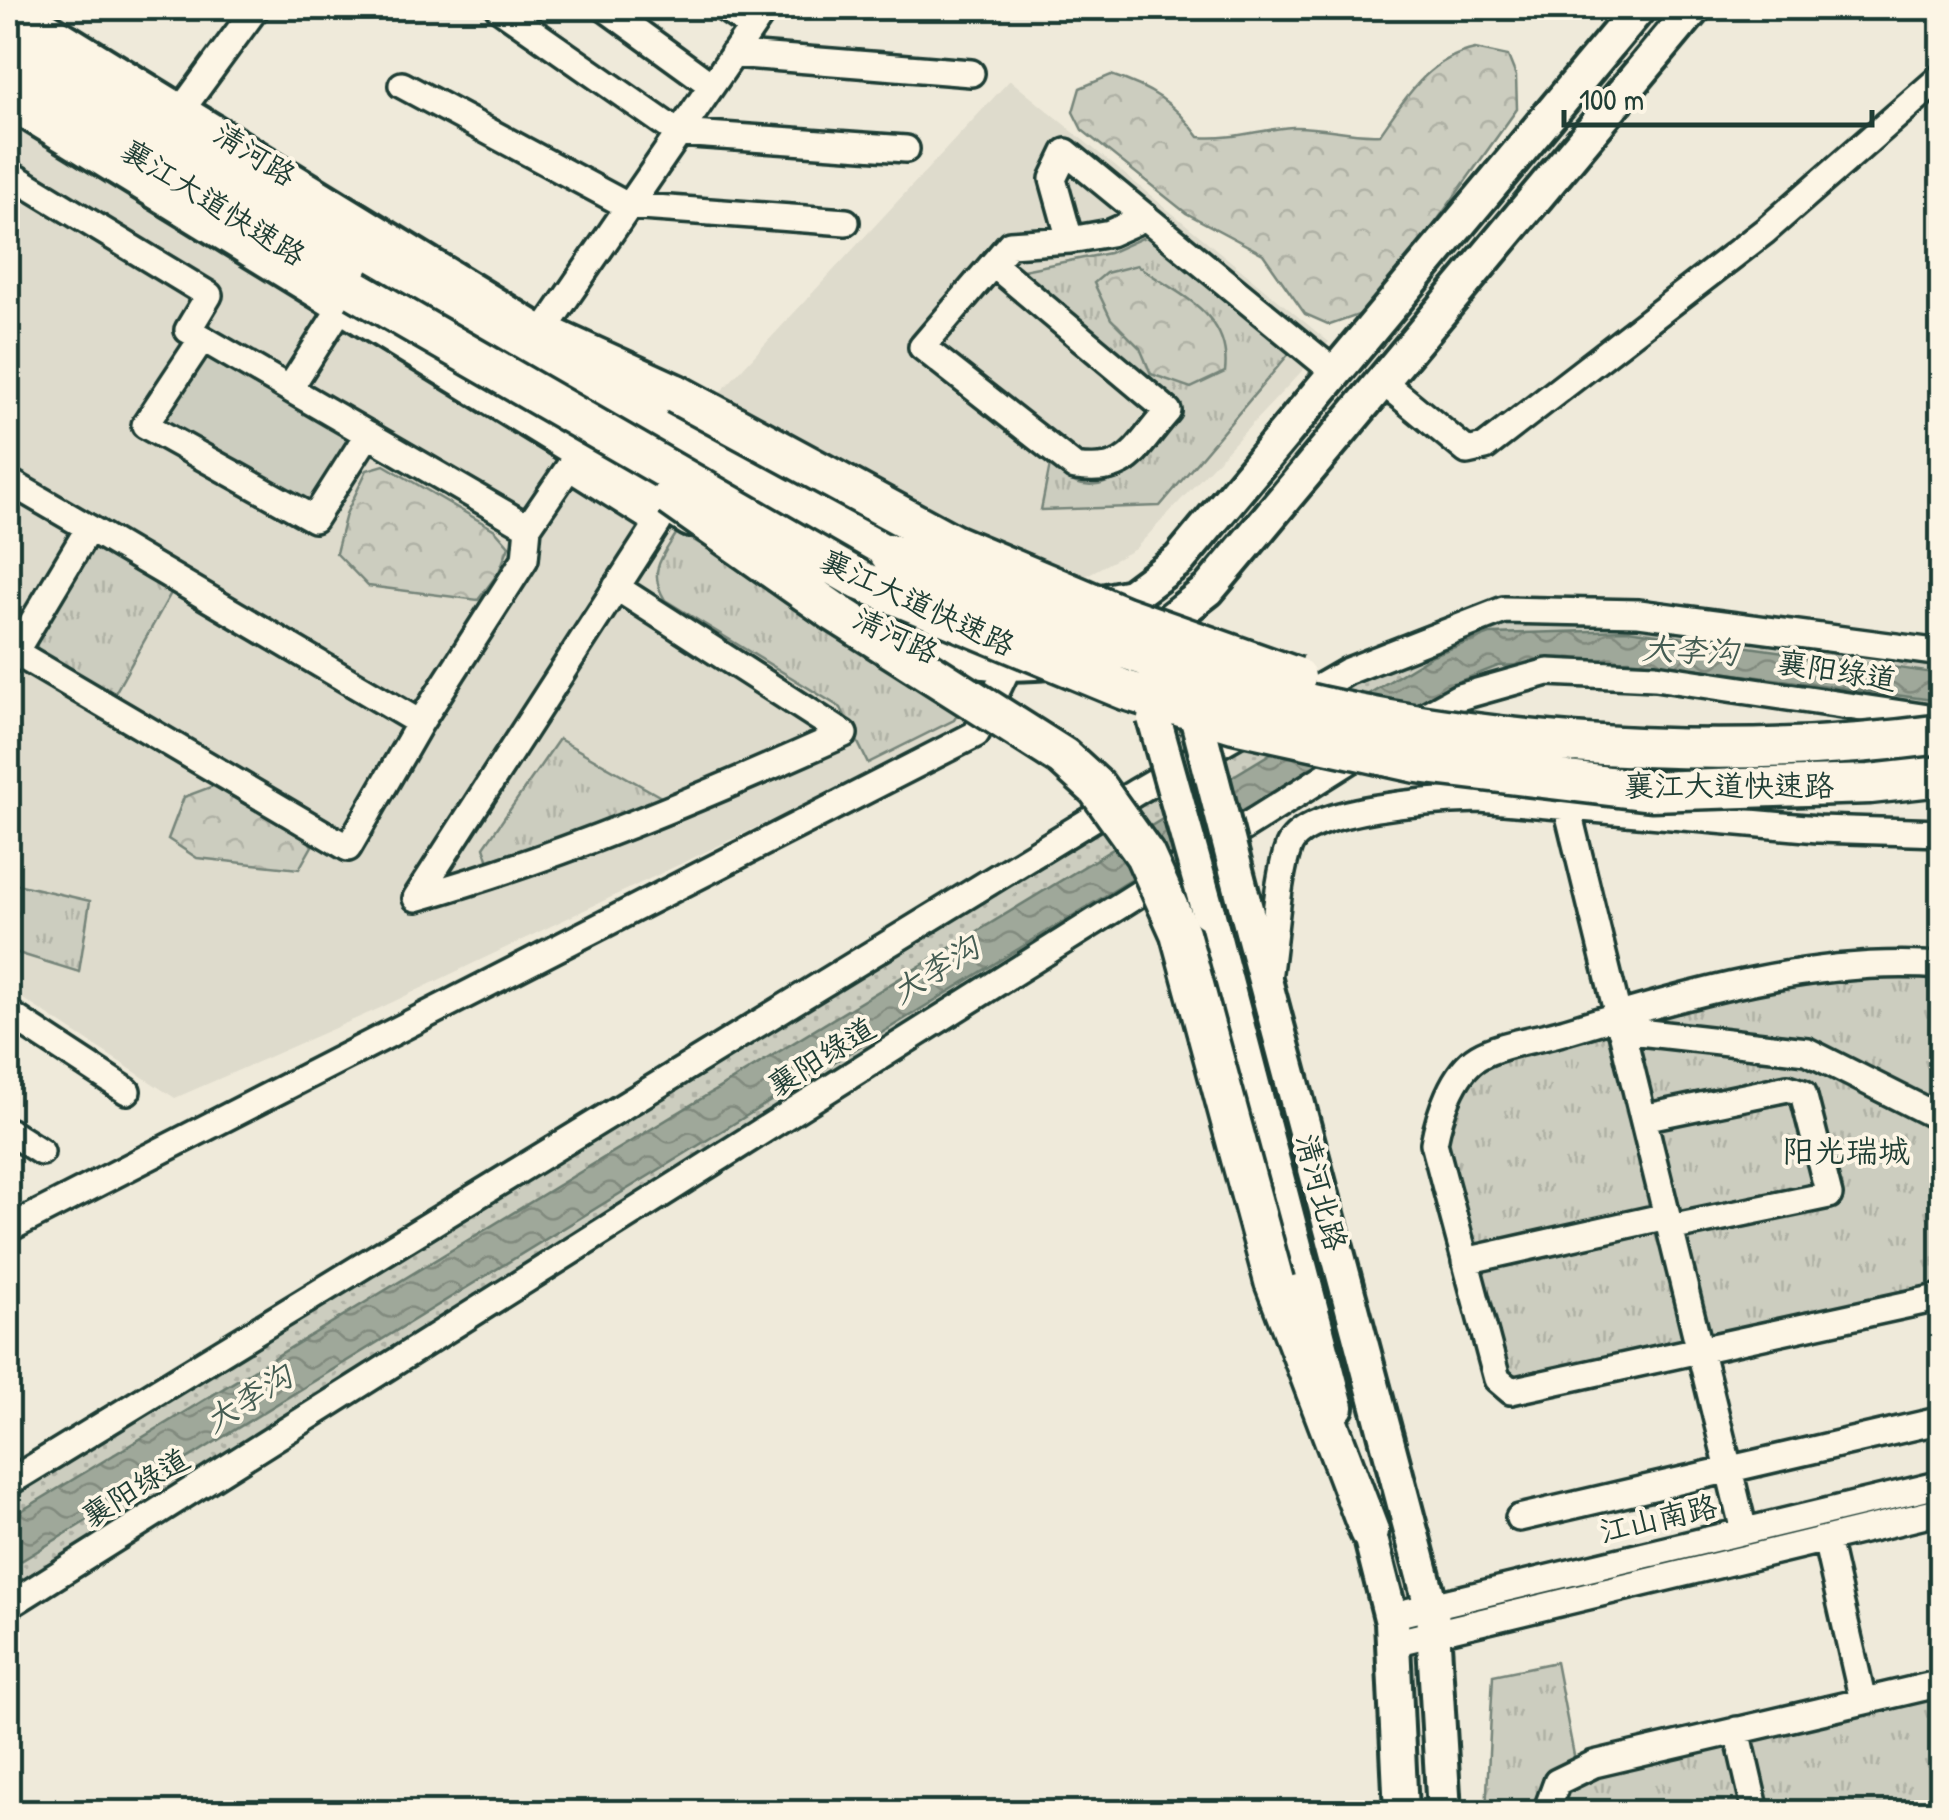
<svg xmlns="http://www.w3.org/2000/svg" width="1949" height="1820" font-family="'Patrick Hand','LXGW WenKai TC',sans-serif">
  <defs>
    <pattern id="grass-tufts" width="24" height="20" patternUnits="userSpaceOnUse" patternTransform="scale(2.5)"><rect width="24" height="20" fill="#cccdbf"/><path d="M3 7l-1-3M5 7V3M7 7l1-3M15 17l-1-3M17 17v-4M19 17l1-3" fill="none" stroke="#afb1a5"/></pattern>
    <pattern id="forest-crowns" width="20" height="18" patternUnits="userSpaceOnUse" patternTransform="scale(2.5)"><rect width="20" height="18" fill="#cccdbf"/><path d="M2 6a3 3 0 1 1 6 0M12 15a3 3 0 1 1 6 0" fill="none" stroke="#afb1a5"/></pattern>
    <pattern id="park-dots" width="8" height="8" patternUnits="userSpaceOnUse" patternTransform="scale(2.5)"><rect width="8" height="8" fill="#cccdbf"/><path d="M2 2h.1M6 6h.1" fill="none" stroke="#afb1a5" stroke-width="1.8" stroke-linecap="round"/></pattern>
    <pattern id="water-waves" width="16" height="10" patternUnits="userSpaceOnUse" patternTransform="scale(2.5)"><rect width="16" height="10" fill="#9fa89a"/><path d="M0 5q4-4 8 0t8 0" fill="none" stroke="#818a7e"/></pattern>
  </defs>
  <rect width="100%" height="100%" fill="#efeada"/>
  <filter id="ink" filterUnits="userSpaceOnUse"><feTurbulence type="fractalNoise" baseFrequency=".01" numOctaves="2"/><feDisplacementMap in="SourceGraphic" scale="20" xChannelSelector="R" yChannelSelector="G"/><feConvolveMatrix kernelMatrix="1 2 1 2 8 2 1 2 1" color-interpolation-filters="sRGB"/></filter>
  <g filter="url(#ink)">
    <!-- built -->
    <path fill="#dedbcc" d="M1010,80L1329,342L1135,549L1087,575L1018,576L704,410Z
      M8,117L976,705L966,727L378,1009L175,1098L8,989Z"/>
    <!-- grass -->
    <path fill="url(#grass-tufts)" stroke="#76857a" stroke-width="2.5" d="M1151,234L1293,349L1160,506L1041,510L1050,465C1057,470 1067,480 1076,483C1120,500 1153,435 1176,406L1018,271L1109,253Z
      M678,531L966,700L954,720L868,763L841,708L665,600C647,571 662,557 678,531Z
      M89,542L176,584L115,693L38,654L35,635Z
      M559,739L661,797L663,815L497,867L489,862L484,847Z
      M8,882L90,901L79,972L8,950Z
      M1941,966V1297L1511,1391L1434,1143L1477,1057L1817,968Z
      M1556,1662L1577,1771L1941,1683V1812H1486L1493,1675Z"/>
    <!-- forest -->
    <path fill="url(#forest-crowns)" stroke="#76857a" stroke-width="2.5" d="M1475,49L1508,56L1516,76L1517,109L1373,310L1330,325L1305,314L1263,254L1186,213L1082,130L1073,112L1080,88L1111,75C1151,88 1174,102 1199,137C1233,140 1260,129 1293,127C1323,126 1350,136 1380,134C1406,97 1428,59 1475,49Z
      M1137,265C1177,295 1232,312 1225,372L1191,388L1151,374L1140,348L1111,319L1094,283L1106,273Z
      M384,465L495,530L509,546L499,572L478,600L368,586L336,553L346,514L367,470Z
      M213,786L304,834L312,846L299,869L197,858L168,839L184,797Z"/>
    <!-- park -->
    <path fill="url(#park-dots)" stroke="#76857a" stroke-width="2.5" d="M1504,610L1941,652V720L1548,672L1459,697L8,1606V1483L1348,671Z"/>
    <!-- garden -->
    <path fill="#cccdbf" stroke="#76857a" stroke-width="2.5" d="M223,351L346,422L353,457L328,497L293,507L171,440L160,402L189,358Z"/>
    <!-- water -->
    <path fill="url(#water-waves)" stroke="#6c7d71" stroke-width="2.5" d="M1628,630L1941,674V701L1629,660L1498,666L1447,686L8,1569V1519L1433,655L1490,634Z"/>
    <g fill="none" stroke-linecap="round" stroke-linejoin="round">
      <defs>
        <path id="minor" d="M499,8L678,133L906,149
          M605,8L711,85
          M724,8L752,27
          M733,54L971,73
          M402,85L628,206L846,222
          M182,109L256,8
          M8,173L209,295L188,330L528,527L569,467L658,523L416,898C564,856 703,797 844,734L616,587
          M1070,240L1110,233L1146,217
          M993,264L1168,411C1134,449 1130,475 1075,467L922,347L1010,244L1070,240L1053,179L1066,152L1337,374
          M542,333L765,8
          M202,339L145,425L314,519L368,434
          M1382,381L1467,451L1485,447L1765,231L1942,76
          M290,388L342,306
          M8,481L89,528L15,652L8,648
          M89,528L420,723L525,559L528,527
          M8,663L15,652L348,848L420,723
          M1294,702L1348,671L1504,610L1639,613L1942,653
          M1408,725L1459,697L1548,672L1655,677L1942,720
          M1567,807L1744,1531
          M1942,966C1812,956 1683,996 1559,1033C1535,1040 1500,1044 1478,1057C1453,1072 1439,1116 1434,1143L1497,1379L1511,1391L1942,1297
          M1268,978C1274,943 1277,877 1289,846C1305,807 1440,800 1480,799L1818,829L1942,833
          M8,1013L127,1091
          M1621,1030L1807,1051L1942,1119
          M1643,1118L1788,1088L1803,1093L1829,1195L1670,1228
          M8,1131L41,1152
          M8,1229L976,734L1008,667
          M1465,1261L1667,1216
          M8,1483L1138,791L1255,724
          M1519,1518L1942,1420
          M1826,1539L1863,1701
          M8,1606L1370,748
          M1390,1616L1942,1484
          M1393,1643L1942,1511
          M1737,1730L1756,1812
          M1546,1812L1557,1782L1594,1764L1942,1683"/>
        <path id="major" d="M13,8L564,347
          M8,101L690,520
          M1086,605L1131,596L1179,560L1639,8
          M897,639C957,662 994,668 1058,661
          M1144,640L1208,590L1694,8
          M1244,901L1432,1610L1444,1812
          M1208,912L1337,1407
          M1363,1507L1392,1622L1401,1812"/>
        <path id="highway" d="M8,38L514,345L889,553
          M8,74L356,290
          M542,333L676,394
          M1274,1281L1369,1531"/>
      </defs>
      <!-- minor casing -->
      <use href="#minor" stroke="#1f3d34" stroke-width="32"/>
      <!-- major casing -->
      <use href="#major" stroke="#1f3d34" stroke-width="40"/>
      <!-- highway casing -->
      <use href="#highway" stroke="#1f3d34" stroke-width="45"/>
      <!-- minor -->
      <use href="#minor" stroke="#fcf5e5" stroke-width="25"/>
      <!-- major -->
      <use href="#major" stroke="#fcf5e5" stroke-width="32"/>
      <!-- highway -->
      <use href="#highway" stroke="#fcf5e5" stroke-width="38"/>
      <defs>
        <path id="major-bridge" d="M1194,708L1244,901
          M1154,718L1208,912"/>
        <path id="highway-bridge" d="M356,290L861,581L1125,690L1234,723L1417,763L1651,791L1870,784L1942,776
          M676,394L953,544L1124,616L1296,677
          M671,497L833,611L1063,757L1097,788L1145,855L1180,933L1274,1281
          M889,553C991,597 1093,641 1199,674C1427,745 1706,766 1942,734"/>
      </defs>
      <!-- major-bridge casing -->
      <use href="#major-bridge" stroke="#1f3d34" stroke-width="40" stroke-linecap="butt"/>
      <!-- highway-bridge casing -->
      <use href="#highway-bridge" stroke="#1f3d34" stroke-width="45" stroke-linecap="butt"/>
      <!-- major-bridge -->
      <use href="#major-bridge" stroke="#fcf5e5" stroke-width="32"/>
      <!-- highway-bridge -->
      <use href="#highway-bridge" stroke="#fcf5e5" stroke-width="38"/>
    </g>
  </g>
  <g text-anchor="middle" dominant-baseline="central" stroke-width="8" stroke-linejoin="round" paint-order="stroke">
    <!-- street labels -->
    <g font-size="30" fill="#1f3d34" stroke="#fcf5e5">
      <text transform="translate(255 154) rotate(32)">清河路</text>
      <text transform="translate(214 202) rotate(32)">襄江大道快速路</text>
      <text transform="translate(918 602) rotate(25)">襄江大道快速路</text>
      <text transform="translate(896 635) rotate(25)">清河路</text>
      <text transform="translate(1837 670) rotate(9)">襄阳绿道</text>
      <text x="1729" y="785">襄江大道快速路</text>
      <text transform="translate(821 1056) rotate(-32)">襄阳绿道</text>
      <text transform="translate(1322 1192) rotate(75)">清河北路</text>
      <text transform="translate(135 1487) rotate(-32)">襄阳绿道</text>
      <text transform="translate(1658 1518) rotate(-13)">江山南路</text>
    </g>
    <!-- water labels -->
    <g font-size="32" font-style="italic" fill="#455d53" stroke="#fcf5e5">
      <text transform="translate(1690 650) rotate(3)">大李沟</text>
      <text transform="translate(935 969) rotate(-32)">大李沟</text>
      <text transform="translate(248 1398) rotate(-32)">大李沟</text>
    </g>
    <!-- neighbourhood labels -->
    <g font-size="32" fill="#1f3d34" stroke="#fcf5e5">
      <text x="1846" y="1150">阳光瑞城</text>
    </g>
  </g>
  <!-- margin -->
  <rect width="1949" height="1820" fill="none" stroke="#fcf5e5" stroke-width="40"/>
  <rect x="20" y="20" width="1909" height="1780" fill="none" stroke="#1f3d34" stroke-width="4" filter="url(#ink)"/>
  <!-- scale -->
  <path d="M1564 110v15h308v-15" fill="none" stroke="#1f3d34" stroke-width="5"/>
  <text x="1579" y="110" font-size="30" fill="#1f3d34" stroke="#fcf5e5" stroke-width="8" paint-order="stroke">100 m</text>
</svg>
